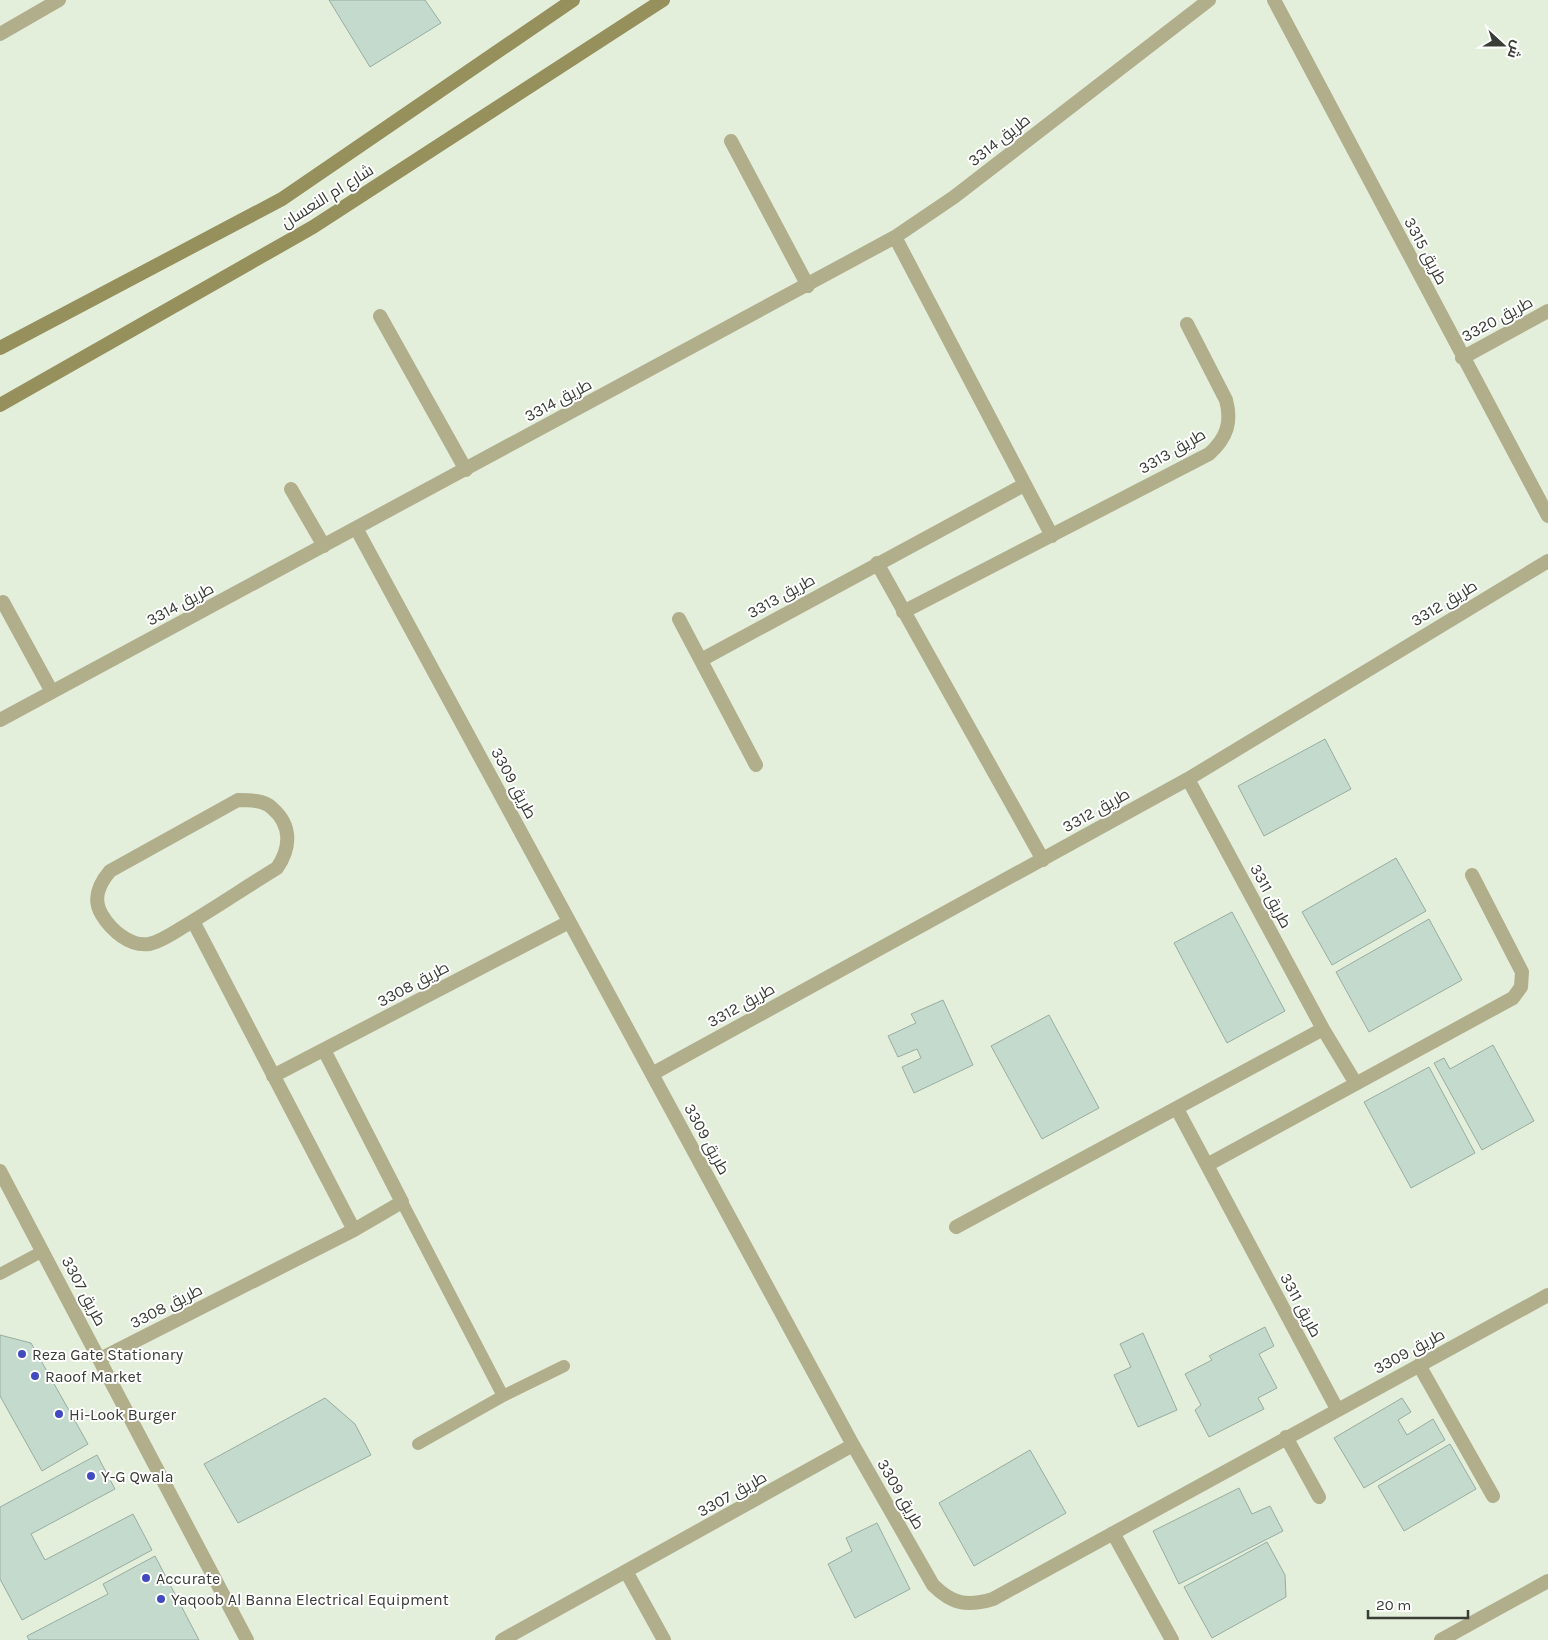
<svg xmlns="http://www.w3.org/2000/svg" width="1548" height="1640" font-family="Karla,Cairo,sans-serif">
  <rect width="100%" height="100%" fill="#e3efdb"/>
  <!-- building -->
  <path fill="#c4dacd" stroke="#98ada1" d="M329,0H425L441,23L370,67Z
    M1325,739L1351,789L1264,836L1238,786Z
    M1396,858L1426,911L1332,965L1302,912Z
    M1232,912L1285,1011L1227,1043L1174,943Z
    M1429,919L1462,980L1369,1032L1336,972Z
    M943,1000L973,1065L914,1093L902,1067L921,1058L917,1049L898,1057L888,1036L916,1023L911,1014Z
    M1049,1015L1099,1108L1042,1139L991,1046Z
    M1493,1045L1534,1121L1482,1150L1434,1063L1444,1058L1450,1069Z
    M1429,1067L1475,1153L1411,1188L1364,1102Z
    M1265,1327L1274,1346L1259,1354L1277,1388L1258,1398L1264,1409L1209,1437L1195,1410L1201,1405L1185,1374L1212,1360L1209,1356Z
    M1143,1333L1177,1410L1138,1427L1114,1375L1131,1367L1120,1344Z
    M0,1335L31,1343L88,1444L42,1471L0,1396Z
    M325,1398L355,1424L371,1455L238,1523L204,1464Z
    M1402,1398L1411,1412L1398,1420L1407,1435L1433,1419L1445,1440L1364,1488L1334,1438Z
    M1450,1444L1476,1489L1404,1531L1378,1486Z
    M1030,1450L1066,1513L974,1566L939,1503Z
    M97,1455L115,1489L31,1534L45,1560L133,1514L152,1550L22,1620L0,1579V1507Z
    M1239,1488L1252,1514L1270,1506L1283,1531L1179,1584L1153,1531Z
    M877,1523L910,1589L855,1618L828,1564L852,1551L846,1538Z
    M1267,1542L1285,1575L1286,1597L1212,1638L1184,1587Z
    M155,1556L199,1640H29L27,1636L108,1594L103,1584Z"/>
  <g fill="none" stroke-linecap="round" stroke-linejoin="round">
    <!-- service -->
    <path stroke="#b1ae8c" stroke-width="12" d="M402,1202L503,1396
      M0,1274L43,1251
      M418,1444L503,1396L564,1366"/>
    <!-- minor -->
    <path stroke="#b1ae8c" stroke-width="14" d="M1274,0L1548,516
      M0,34L59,0
      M731,141L808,286
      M895,237L1052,536
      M380,316L466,470
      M1462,358L1548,311
      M291,489L324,546
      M356,528L853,1445L933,1585C952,1604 967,1607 993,1599L1548,1295
      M877,563L1043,860
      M3,602L52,692
      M903,612L1209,454C1227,438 1232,422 1226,400L1187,324
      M679,619L756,765
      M701,660L1024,485
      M0,720L895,237L954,197L1209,0
      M1188,779L1323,1029L1355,1082
      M238,800C249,800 264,800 272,808C292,825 291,848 277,868C246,887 215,908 183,927C173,933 160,942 149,944C130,947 111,930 102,915C92,899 99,884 110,871Z
      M193,921L354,1230
      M652,1074L1188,779L1548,561
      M273,1076L569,922
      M1177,1109L1337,1409
      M1207,1165L1513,998L1521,987L1522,972L1472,875
      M0,1171L247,1640
      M956,1227L1323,1029
      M100,1359L354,1230L402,1202L324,1050
      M1419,1365L1493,1496
      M1286,1437L1319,1497
      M1113,1533L1172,1640
      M627,1573L664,1640
      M502,1640L853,1445
      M1441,1640L1548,1581"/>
    <!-- secondary -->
    <path stroke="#95905c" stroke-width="14" d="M0,348L282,199L573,0
      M0,405L313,227L663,0"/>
  </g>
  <!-- markers -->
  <g fill="#414bbf" stroke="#fff" stroke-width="2">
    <circle cx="22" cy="1354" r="5"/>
    <circle cx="35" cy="1376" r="5"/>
    <circle cx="59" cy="1414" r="5"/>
    <circle cx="91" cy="1476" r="5"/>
    <circle cx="146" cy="1578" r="5"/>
    <circle cx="161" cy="1599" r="5"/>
  </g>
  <g text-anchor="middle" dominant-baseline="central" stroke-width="4" stroke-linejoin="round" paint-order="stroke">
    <!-- street labels -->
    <g font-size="16" fill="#393d35" stroke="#fff">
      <text transform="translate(999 140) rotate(-38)">طريق 3314</text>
      <text transform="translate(327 196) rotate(-32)">شارع ام النعسان</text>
      <text transform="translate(1426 251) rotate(62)">طريق 3315</text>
      <text transform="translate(1497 319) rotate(-28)">طريق 3320</text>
      <text transform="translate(558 400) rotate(-28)">طريق 3314</text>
      <text transform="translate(1172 451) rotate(-30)">طريق 3313</text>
      <text transform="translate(781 596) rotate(-29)">طريق 3313</text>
      <text transform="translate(1444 603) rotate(-31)">طريق 3312</text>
      <text transform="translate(180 604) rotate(-28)">طريق 3314</text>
      <text transform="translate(514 783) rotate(62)">طريق 3309</text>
      <text transform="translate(1096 810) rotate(-29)">طريق 3312</text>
      <text transform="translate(1271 896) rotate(62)">طريق 3311</text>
      <text transform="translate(413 984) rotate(-28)">طريق 3308</text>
      <text transform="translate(741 1005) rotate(-29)">طريق 3312</text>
      <text transform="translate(707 1139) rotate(62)">طريق 3309</text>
      <text transform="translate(84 1291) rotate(62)">طريق 3307</text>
      <text transform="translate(1301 1305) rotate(62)">طريق 3311</text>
      <text transform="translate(166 1306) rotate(-27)">طريق 3308</text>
      <text transform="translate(1409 1351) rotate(-28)">طريق 3309</text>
      <text transform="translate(732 1494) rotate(-29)">طريق 3307</text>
      <text transform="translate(901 1494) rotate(60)">طريق 3309</text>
    </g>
    <!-- poi labels -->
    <g font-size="16" fill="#393d35" stroke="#fff" text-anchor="start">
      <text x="32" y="1354">Reza Gate Stationary</text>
      <text x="45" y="1376">Raoof Market</text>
      <text x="69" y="1414">Hi-Look Burger</text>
      <text x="101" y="1476">Y-G Qwala</text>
      <text x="156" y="1578">Accurate</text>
      <text x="171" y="1599">Yaqoob Al Banna Electrical Equipment</text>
    </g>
  </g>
  <!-- north arrow -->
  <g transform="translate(1503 45) rotate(111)" stroke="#ffffff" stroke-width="4" paint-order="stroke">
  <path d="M0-4L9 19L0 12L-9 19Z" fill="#393d35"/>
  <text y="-8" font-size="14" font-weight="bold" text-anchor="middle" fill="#393d35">ش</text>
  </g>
  <!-- scale -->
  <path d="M1368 1610v8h100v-8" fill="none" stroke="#393d35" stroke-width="2.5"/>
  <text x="1376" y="1610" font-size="15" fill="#393d35" stroke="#ffffff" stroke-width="4" paint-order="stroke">20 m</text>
</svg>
